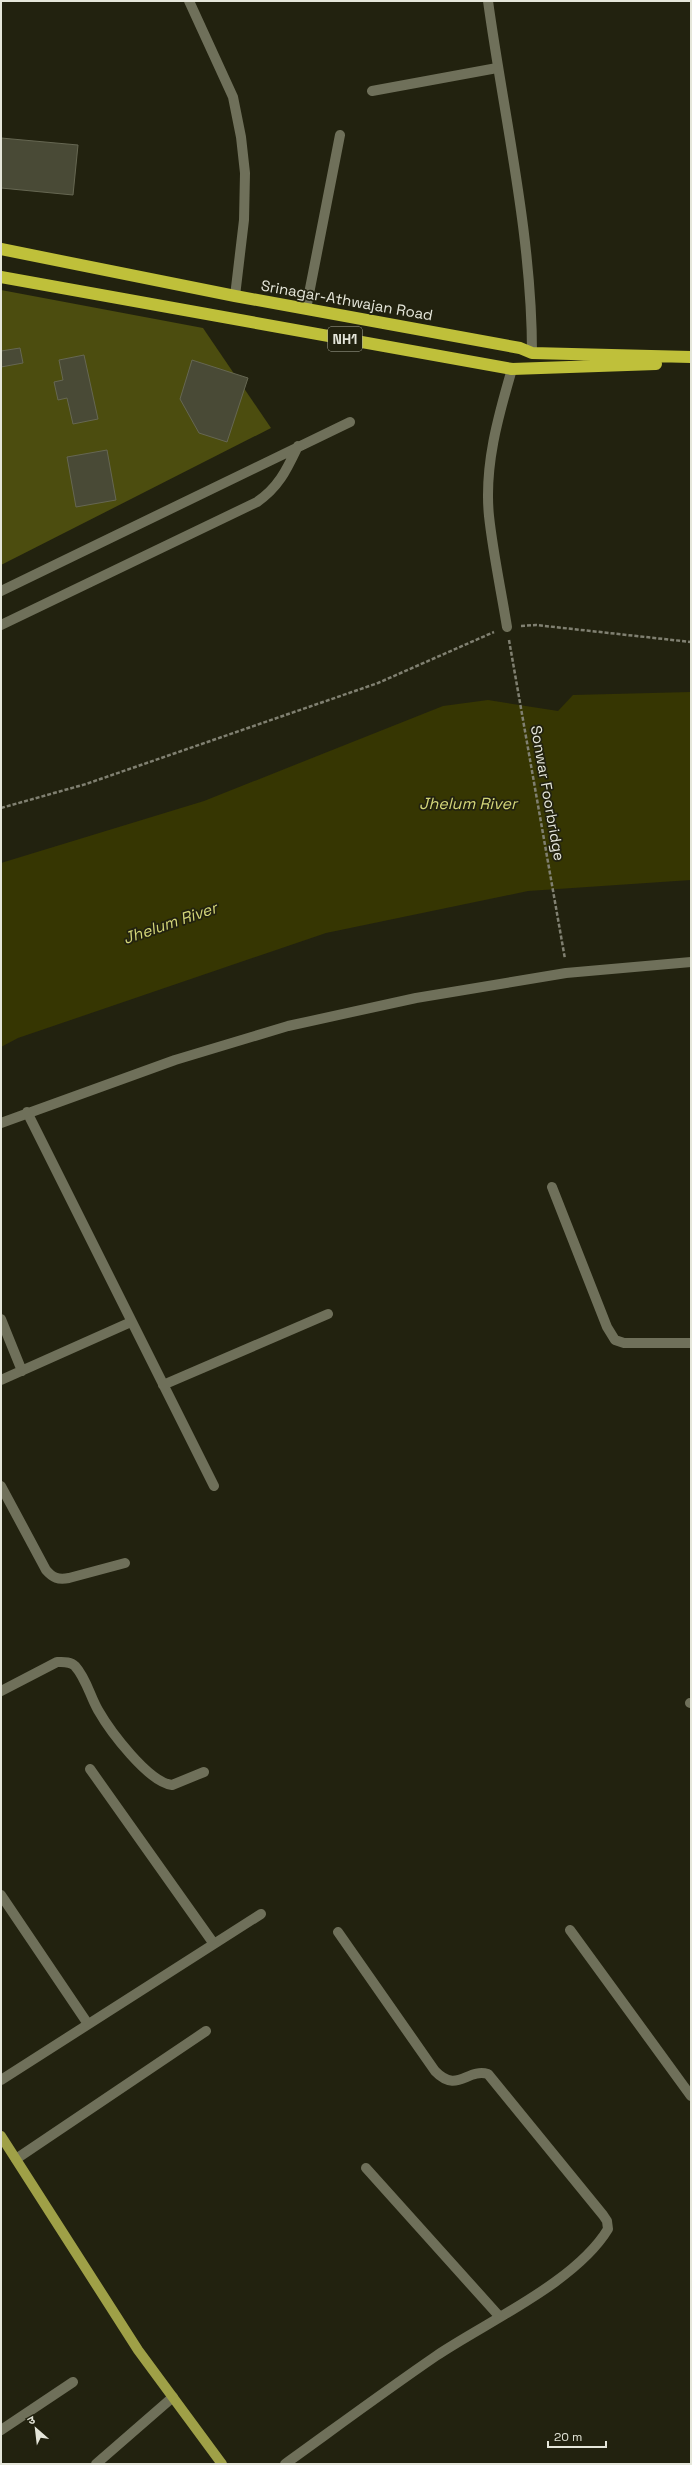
<svg xmlns="http://www.w3.org/2000/svg" width="692" height="2465" font-family="'Space Grotesk','Noto Sans Devanagari',sans-serif">
  <rect width="100%" height="100%" fill="#22220f"/>
  <!-- green -->
  <path fill="#4c4d0f" d="M1,290L203,328L271,428L1,565Z"/>
  <!-- water -->
  <path fill="#363602" d="M691,692V880L528,891L326,933L18,1038L1,1047V863L204,801L443,706L488,700L558,711L573,695Z"/>
  <!-- building -->
  <path fill="#494a36" stroke="#666752" d="M1,138L78,145L73,195L1,188Z
    M20,348L23,363L1,367V351Z
    M84,355L98,419L73,424L67,398L58,400L54,382L63,380L59,360Z
    M192,360L248,378L227,442L199,433L180,399Z
    M107,450L116,500L76,507L67,457Z"/>
  <g fill="none" stroke-linecap="round" stroke-linejoin="round">
    <!-- path -->
    <path stroke="#808071" stroke-width="2.5" stroke-dasharray="4 2" stroke-linecap="butt" d="M521,626L536,625L691,642
      M509,640L565,959
      M1,808L86,784L378,683L494,632"/>
    <!-- minor -->
    <path stroke="#6f705a" stroke-width="10" d="M189,1L233,97L241,137L245,173L244,220L235,296
      M488,1C504,117 532,235 532,353
      M372,91L497,68
      M306,309L340,135
      M1,591L350,422
      M1,625L257,502C279,487 287,469 298,446
      M507,627C501,590 493,553 489,516C484,466 498,417 512,369
      M27,1112L214,1486
      M1,1123L175,1060L288,1026L416,998L566,973L691,962
      M552,1187L607,1327L615,1340L624,1343H691
      M1,1319L22,1371
      M1,1380L131,1322
      M163,1385L328,1314
      M1,1486L46,1570C53,1578 58,1580 69,1578L125,1563
      M1,1691L57,1662C63,1662 70,1661 75,1666C86,1678 90,1696 98,1710C110,1731 148,1782 172,1785L204,1772
      M690,1703H691
      M90,1769L214,1944
      M1,1895L88,2024
      M570,1930L691,2096
      M1,2080L261,1914
      M16,2159L206,2031
      M366,2168L499,2316
      M1,2430L73,2382
      M96,2464L173,2397
      M285,2464C335,2428 385,2391 436,2356C488,2321 576,2282 608,2229L607,2221L603,2215L488,2074C467,2068 457,2094 435,2071L338,1932"/>
    <!-- major -->
    <path stroke="#9fa047" stroke-width="10" d="M1,2136L138,2350L222,2464"/>
    <!-- highway -->
    <path stroke="#bfc03a" stroke-width="12" d="M1,249L235,296L520,348L532,353L691,357
      M1,277L512,369L656,364"/>
  </g>
  <g text-anchor="middle" dominant-baseline="central" stroke-width="3.5" stroke-linejoin="round" paint-order="stroke">
    <!-- shield labels -->
    <rect fill="#22220f" stroke="#aaab9d" stroke-width="1" x="328" y="327" width="34" height="24" rx="3"/>
    <g font-size="14" font-weight="bold" fill="#e5e6da">
      <text x="345" y="339">NH1</text>
    </g>
    <!-- street labels -->
    <g font-size="15" fill="#e5e6da" stroke="#22220f">
      <text transform="translate(347 300) rotate(10)">Srinagar-Athwajan Road</text>
      <text transform="translate(548 793) rotate(80)">Sonwar Foorbridge</text>
    </g>
    <!-- water labels -->
    <g font-size="16" font-style="italic" fill="#d3d579" stroke="#22220f">
      <text x="468" y="803">Jhelum River</text>
      <text transform="translate(170 923) rotate(-19)">Jhelum River</text>
    </g>
  </g>
  <!-- border -->
  <rect width="692" height="2465" fill="none" stroke="#e5e6da" stroke-width="4"/>
  <!-- north arrow -->
  <g transform="translate(36 2429) rotate(332)" stroke="#22220f" stroke-width="3" paint-order="stroke">
  <path d="M0-3L7 15L0 10L-7 15Z" fill="#e5e6da"/>
  <text y="-6" font-size="11" font-weight="bold" text-anchor="middle" fill="#e5e6da">उ</text>
  </g>
  <!-- scale -->
  <path d="M548 2441v6h58v-6" fill="none" stroke="#e5e6da" stroke-width="2"/>
  <text x="554" y="2441" font-size="12" fill="#e5e6da" stroke="#22220f" stroke-width="3" paint-order="stroke">20 m</text>
</svg>
